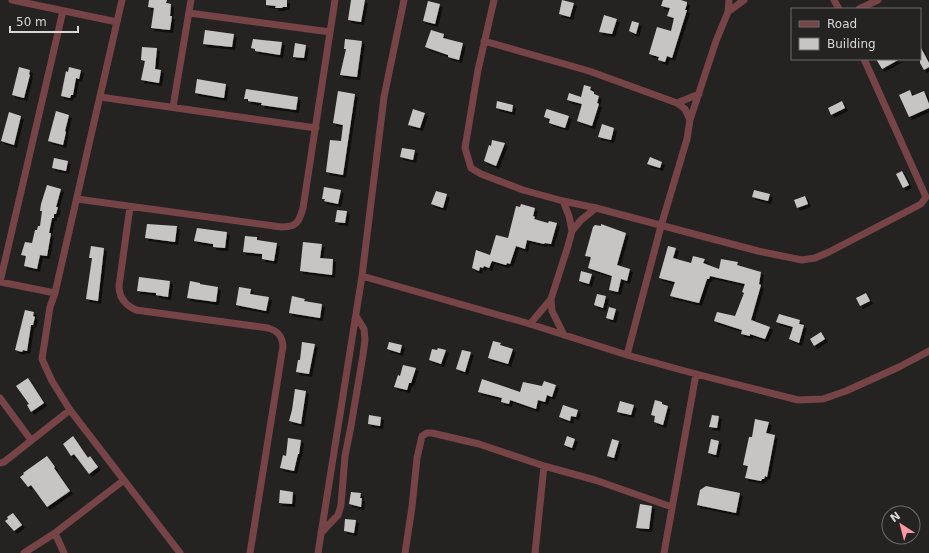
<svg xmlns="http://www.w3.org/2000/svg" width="929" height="553" font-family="'DejaVu Sans',sans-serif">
  <defs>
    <filter id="shadow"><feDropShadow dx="3" dy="3" stdDeviation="0" flood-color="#0009"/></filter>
  </defs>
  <rect width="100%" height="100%" fill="#252222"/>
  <!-- building -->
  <path fill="#c7c4c4" filter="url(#shadow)" d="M149,0H167L166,3L171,4L170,16H172L170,30L151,28L154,8L148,7Z
    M266,0H287V7H283L282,8H275L276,6L266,5Z
    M351,0H365L361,22L348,20Z
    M562,0L574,3L570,17L559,14Z
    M663,0H681L687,2V4L685,10H687L672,58L667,56L665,62L658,60L659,57L649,54L657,27L671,31L674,18L667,16L670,8L661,6Z
    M428,1L440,4L435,24L423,21Z
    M604,15L617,19L612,34L599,32Z
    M632,21L639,23L636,34L629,31Z
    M205,30L234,34L232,47L203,44Z
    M431,30L444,34L443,38L463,43L459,60L448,57V55L425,47Z
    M253,39L282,42L280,55L255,51V49L251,48Z
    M345,39L362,41L357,77L340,75L346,49H344Z
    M295,43L306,45L304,58L293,57Z
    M920,46L929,63V67L924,70L920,63Z
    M142,47L157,48L155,69L161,70L159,83L141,80L145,61L141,60Z
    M876,59H900L882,69Z
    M19,67L30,70L29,74L30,75L24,98L12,95Z
    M69,67L81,70L79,79L76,78L73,95H71L70,98L61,96L66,71L68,72Z
    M197,79L226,84L224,98L195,93Z
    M584,85L591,87L590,90L594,92V94L599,96L597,103L599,104L592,126L577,121L582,104L567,100L569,93L581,97Z
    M246,89L298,97L296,110L261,105L262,103L248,101V99H244Z
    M910,90L912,96L924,91L929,104V108L909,117L899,95Z
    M338,91L355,94L343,175L326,172L330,140L341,141L343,125L333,123Z
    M497,101L513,105L512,112L496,108Z
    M842,101L845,108L831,115L828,108Z
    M413,109L425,113L420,128L408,125Z
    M547,109L569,116L565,128L549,123L550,119L544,117L546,110Z
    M56,111L69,115L65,131L66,132L63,145L48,141Z
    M9,112L21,116L14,145L1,141Z
    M602,124L614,128L611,140L598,137Z
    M492,140L505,143L496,166L484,161L489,145L491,146Z
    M402,148L415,150L413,160L400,157Z
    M650,157L662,162L660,168L647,164Z
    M54,158L68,161L66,171L52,168Z
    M902,171L909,185L903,188L896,174Z
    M47,185L61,189L56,207H58L56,214H54V218H52L49,233H51L47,256L40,255L37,269L24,266L26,256L21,255L25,242L32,243L35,230H37L38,226H40L42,211H40L41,204Z
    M324,187L341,190L338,204L324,201L325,199H322Z
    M754,190L770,194L768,201L752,197Z
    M436,191L447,194L443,208L431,204Z
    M805,196L808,204L797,208L794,200Z
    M521,204L535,208L533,216L535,217L534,219L548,223L549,221L557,223L551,244L545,243L544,244L527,240L525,249L516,246L510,264L507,263L506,265L492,261L489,268L484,266L483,268L480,267L479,271L472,268L476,250L490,255L496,235L508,238L516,206L520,207Z
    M337,210L347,211L345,223L335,222Z
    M147,224L177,226L175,242L145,238Z
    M601,224L626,233L617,265L630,269L627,281L621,279L618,292L609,290L612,276L588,268L591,257L585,256L593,227L595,225L601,226Z
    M197,228L227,232L225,248L213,247V244L194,241Z
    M245,236L257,237V240L277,243L274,261L262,259V254L243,252Z
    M303,242L322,244L320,258L333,259L332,275L300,271Z
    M91,246L104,248L98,301L86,299L92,258H89Z
    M668,246L676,248L673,258L691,263L693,256L705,259L703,263L719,269L721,259L738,262L737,265L761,272L759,284L761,285L751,320L770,327L765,339L750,334V336L741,334L742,330L714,321L717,312L735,316L744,293L742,292L745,284L710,276L709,279H707L699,303L670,296L675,282L659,278Z
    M581,271L592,274L589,284L579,281Z
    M139,277L170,281L168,297L156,295V293L137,291Z
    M190,281L200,283V284L218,287L216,302L187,298Z
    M239,287L251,289L250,294L269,297L266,311L236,305Z
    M866,293L870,301L860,306L856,298Z
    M597,294L606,296L603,308L594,305Z
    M292,296L305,299L304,301L322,304L320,318L289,313Z
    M609,307L616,309L613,320L606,318Z
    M25,310L34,312L33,316L35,317L33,325H31L27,351L23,350L22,352L15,350Z
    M779,314L800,320L799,324L804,325L799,343L789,339L793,327L776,322Z
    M821,332L825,339L814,346L810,339Z
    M493,341L501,343L500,345L513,349L508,364L488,358Z
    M302,342L315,344L309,374L296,372L298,360H300Z
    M389,342L402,345L400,353L387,349Z
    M438,348L446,350L441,364L429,360L432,349L437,350Z
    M462,350L471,352L465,372L456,369Z
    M403,365L416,368L411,383H409L407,390L394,387L398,375L400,376Z
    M28,378L44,403L31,412L27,405L29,404L16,386Z
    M482,379L520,392L523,382L542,386L544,381L556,385L552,397L547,395L545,402L538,400L536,409L510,400L509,404L501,402L502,398L478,392Z
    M295,389L306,391L301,424L289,421L292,410Z
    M655,400L662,402V404L668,406L663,425L654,422L655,416L651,415Z
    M620,401L634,405L631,415L617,412Z
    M563,405L578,410L576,417L571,416L570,421L559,417Z
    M369,415L381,417L380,426L368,424Z
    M712,415L719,416L717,428L709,427Z
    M755,419L769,422L766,433L775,435L767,477L765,476L764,479H762L761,481L745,478L748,466L743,465L749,437H752Z
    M73,436L88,458L90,456L98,467L89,474L74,454L71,456L63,444Z
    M567,436L575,439L572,448L564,445Z
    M288,438L301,440L299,454H298L294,471L280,468L283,455L286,456Z
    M612,439L619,441L614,458L607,456Z
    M711,439L719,441L716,455L708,453Z
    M47,456L55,467L54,468L70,491L47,507L31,485L28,487L20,477L24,474L23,473Z
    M706,486L740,493L736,513L697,505L700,490Z
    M280,490L293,492L292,504L279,503Z
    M351,492L361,493L360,498H362L361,507L349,504Z
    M640,504L652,506L649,529L636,528Z
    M13,513L22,525L14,531L5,521L8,519L7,517Z
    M345,519L356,520L354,533L344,531Z"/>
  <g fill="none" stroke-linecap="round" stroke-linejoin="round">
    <!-- street -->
    <path stroke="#764447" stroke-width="7" d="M12,0L117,22
      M122,0L55,293L50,307L42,359L52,381L70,410L180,553
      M494,0L478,70L465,148L471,168L481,174L523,190L563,201L596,208L758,251L802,260L815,258L829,252L921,204L926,197L864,59
      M834,0L839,9
      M859,9L878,0
      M728,12L729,0
      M189,13L330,32
      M484,41L589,71L677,103L685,109L690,120
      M100,97L316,128
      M677,103L699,94
      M173,107L191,0
      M77,199L281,227C297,227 299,222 303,208L335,0
      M130,207L119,286C119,298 125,305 136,310L268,328C278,331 282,336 283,346L250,553
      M572,231L581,220L596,208
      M362,276L530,324L627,355L696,374L798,400L823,399L846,391L899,367L929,351
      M0,282L63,11
      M0,282L55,293
      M551,299L552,311L564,335
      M530,324L551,299L568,246L572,231L569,216L563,201
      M627,355L661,226L687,139L690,120L716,41L728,12L744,0
      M0,398L31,440
      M0,463L4,462L70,410
      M55,533L64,553
      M321,533L338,515L341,505L345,456L351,426L363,355L365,340L364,329L356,316
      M24,553L55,533L124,480
      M318,553L362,276L384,97L404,0
      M405,553L412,507L417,458L422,436L427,433H432L479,444L544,466L595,480L672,507
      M535,553L544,466
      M664,553L696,374"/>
  </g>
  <!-- legend -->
  <rect x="791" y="8" width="130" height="52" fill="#252222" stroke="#6d6a6a"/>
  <rect x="799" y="21" width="20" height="6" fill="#764447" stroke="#6d6a6a"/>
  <text x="827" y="28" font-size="12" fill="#d8d6d6">Road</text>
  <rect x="799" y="38" width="20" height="12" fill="#c7c4c4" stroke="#6d6a6a"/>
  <text x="827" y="48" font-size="12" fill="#d8d6d6">Building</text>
  <!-- north arrow -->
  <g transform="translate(901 525) rotate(324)"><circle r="19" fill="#252222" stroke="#6d6a6a"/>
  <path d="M0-3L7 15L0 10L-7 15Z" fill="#f49aa0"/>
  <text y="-6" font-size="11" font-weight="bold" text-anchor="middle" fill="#d8d6d6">N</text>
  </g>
  <!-- scale -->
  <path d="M10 26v6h68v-6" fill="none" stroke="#d8d6d6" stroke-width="2"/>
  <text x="16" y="26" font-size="12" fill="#d8d6d6" stroke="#252222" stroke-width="3" paint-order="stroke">50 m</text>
</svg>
